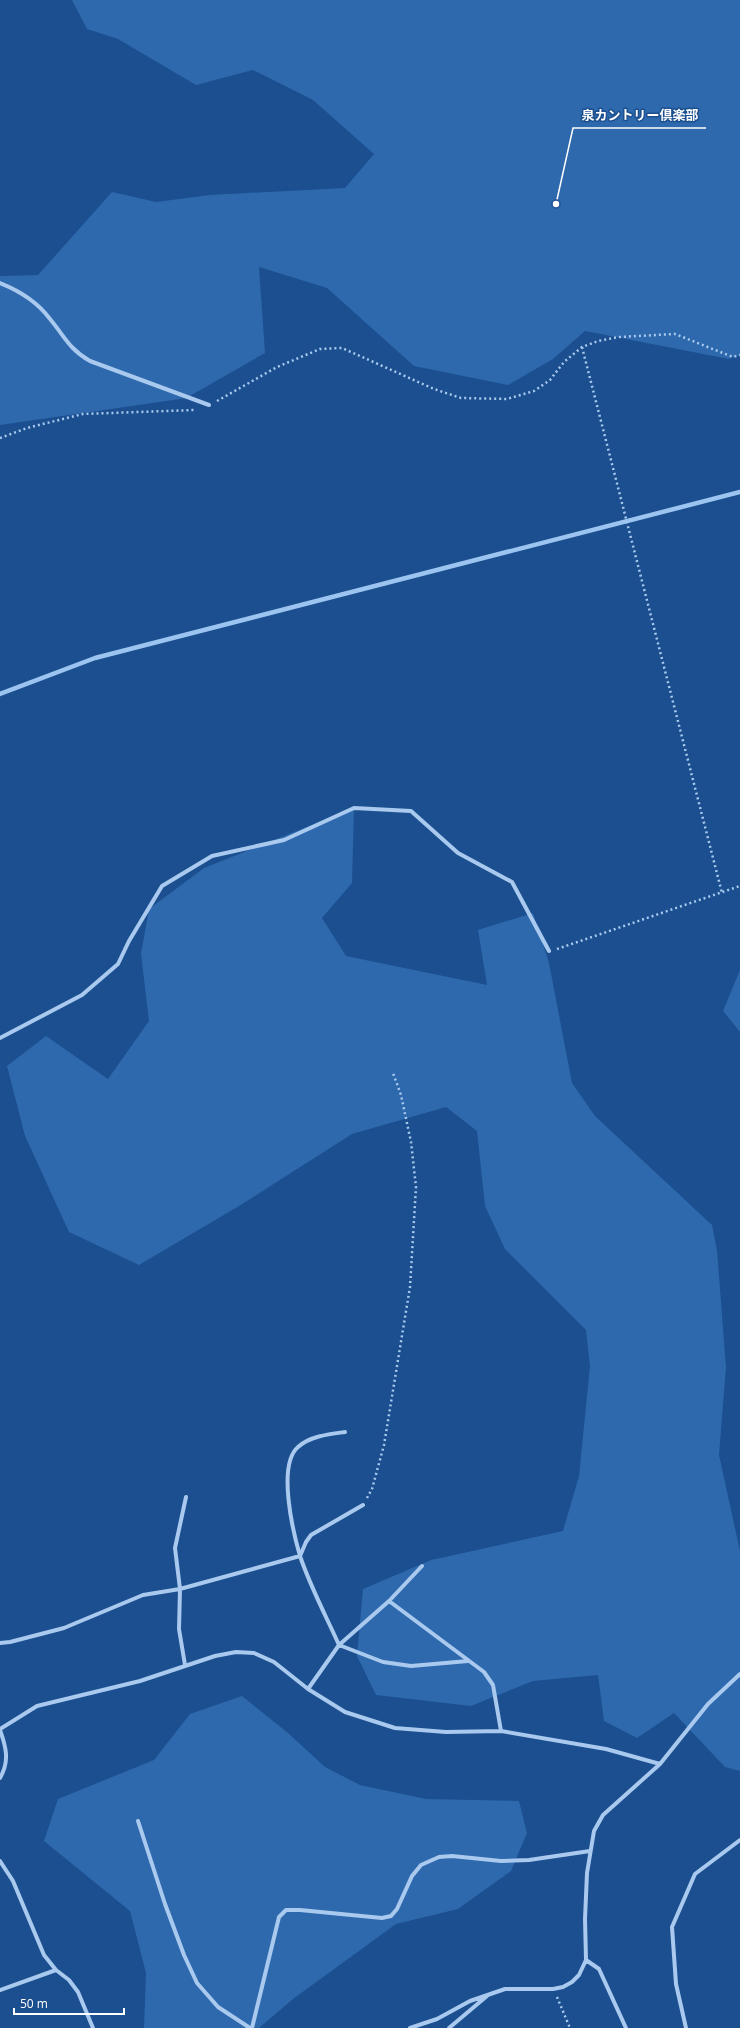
<svg xmlns="http://www.w3.org/2000/svg" width="740" height="2028" font-family="'Open Sans','Noto Sans JP',sans-serif">
  <rect width="100%" height="100%" fill="#1b4f8f"/>
  <!-- green -->
  <path fill="#2e69ad" d="M72,0H740V355L729,359L585,331L553,359L508,385L414,366L327,288L259,267L265,353L181,401L187,398L0,425V276L38,275L112,192L156,202L210,195L345,188L374,154L313,100L253,70L196,85L118,39L87,29Z
    M354,808L352,883L322,918L346,956L487,985L478,930L533,913L549,963L572,1083L595,1116L712,1225L717,1250L726,1367L719,1455L740,1551V1771L725,1767L674,1713L637,1738L604,1721L598,1675L533,1681L471,1706L376,1695L357,1656L363,1589L431,1560L563,1531L579,1476L590,1366L586,1330L505,1249L485,1206L477,1131L446,1107L352,1134L239,1206L139,1265L69,1232L25,1136L7,1066L46,1036L108,1079L149,1021L141,954L149,909L204,868Z
    M740,970V1032L723,1011Z
    M242,1696L288,1733L325,1767L360,1785L426,1799L519,1801L527,1833L511,1871L458,1909L396,1924L293,1999L259,2028H144L146,1973L130,1911L44,1841L58,1799L154,1760L190,1714Z"/>
  <g fill="none" stroke-linecap="round" stroke-linejoin="round">
    <!-- stream -->
    <path stroke="#9cc4f0" stroke-width="4.5" d="M0,694L95,658L740,492"/>
    <!-- path -->
    <path stroke="#a9c9ee" stroke-width="2.5" stroke-dasharray="2 3" stroke-linecap="butt" d="M582,347L722,893
      M217,401L277,367L320,349L342,348L434,389L461,398L507,399L534,391L550,380L564,362L582,347L598,341L619,337L675,334L733,357L740,355
      M0,438L27,428L83,414L194,410
      M557,949L740,886
      M367,1498L372,1489L384,1445L410,1287L416,1187L411,1142L401,1095L393,1073
      M557,1997L570,2028"/>
    <!-- street -->
    <path stroke="#a9c9ee" stroke-width="4" d="M0,283C20,291 37,301 50,319C65,337 69,349 90,361L209,405
      M0,1038L82,995L118,964L129,941L162,886L212,856L284,840L354,808L411,811L458,853L512,882L549,951
      M345,1432C330,1434 310,1436 298,1447C277,1465 293,1532 300,1556C310,1586 326,1616 339,1645L383,1662L411,1666L468,1661
      M389,1601L484,1672L493,1685L501,1731
      M0,1643L10,1642L64,1628L143,1595L180,1589L300,1556L306,1542L311,1535L363,1505
      M185,1665L179,1629L180,1589L175,1548L186,1497
      M308,1689L339,1645L389,1601L422,1566
      M0,1729L37,1706L140,1681L215,1656L236,1652L254,1653L274,1662L308,1689L345,1712L395,1728L446,1732L501,1731L606,1749L660,1764
      M0,1730C6,1747 10,1761 0,1778
      M138,1821L165,1904L184,1955L197,1983L218,2007L250,2028
      M0,1861L13,1881L44,1955L56,1970L69,1980L78,1992L93,2028
      M586,1960L599,1969L626,2028
      M0,1990L56,1970
      M252,2028L279,1917L286,1910H300L382,1918L391,1916L397,1909L412,1876L421,1865L439,1857L452,1856L501,1861L529,1860L590,1851
      M410,2028L437,2019L470,2001L505,1989H553L563,1987L572,1982L579,1975L586,1960L585,1919L587,1873L594,1831L603,1815L660,1764L708,1704L740,1674
      M449,2028L487,1996
      M686,2028L676,1984L672,1927L695,1874L740,1840"/>
  </g>
  <!-- callouts -->
  <path fill="none" stroke="#fff" stroke-width="1.5" d="M556 204L573 128H706"/>
  <circle fill="#fff" stroke="#1b4f8f" stroke-width="1.5" cx="556" cy="204" r="4"/>
  <g font-size="13" text-anchor="middle" font-weight="bold" fill="#fff" stroke="#1b4f8f" stroke-width="3" stroke-linejoin="round" paint-order="stroke">
    <text x="640" y="120">泉カントリー倶楽部</text>
  </g>
  <!-- scale -->
  <path d="M14 2008v6h110v-6" fill="none" stroke="#ffffff" stroke-width="2"/>
  <text x="20" y="2008" font-size="12" fill="#ffffff" stroke="#1b4f8f" stroke-width="3" paint-order="stroke">50 m</text>
</svg>
